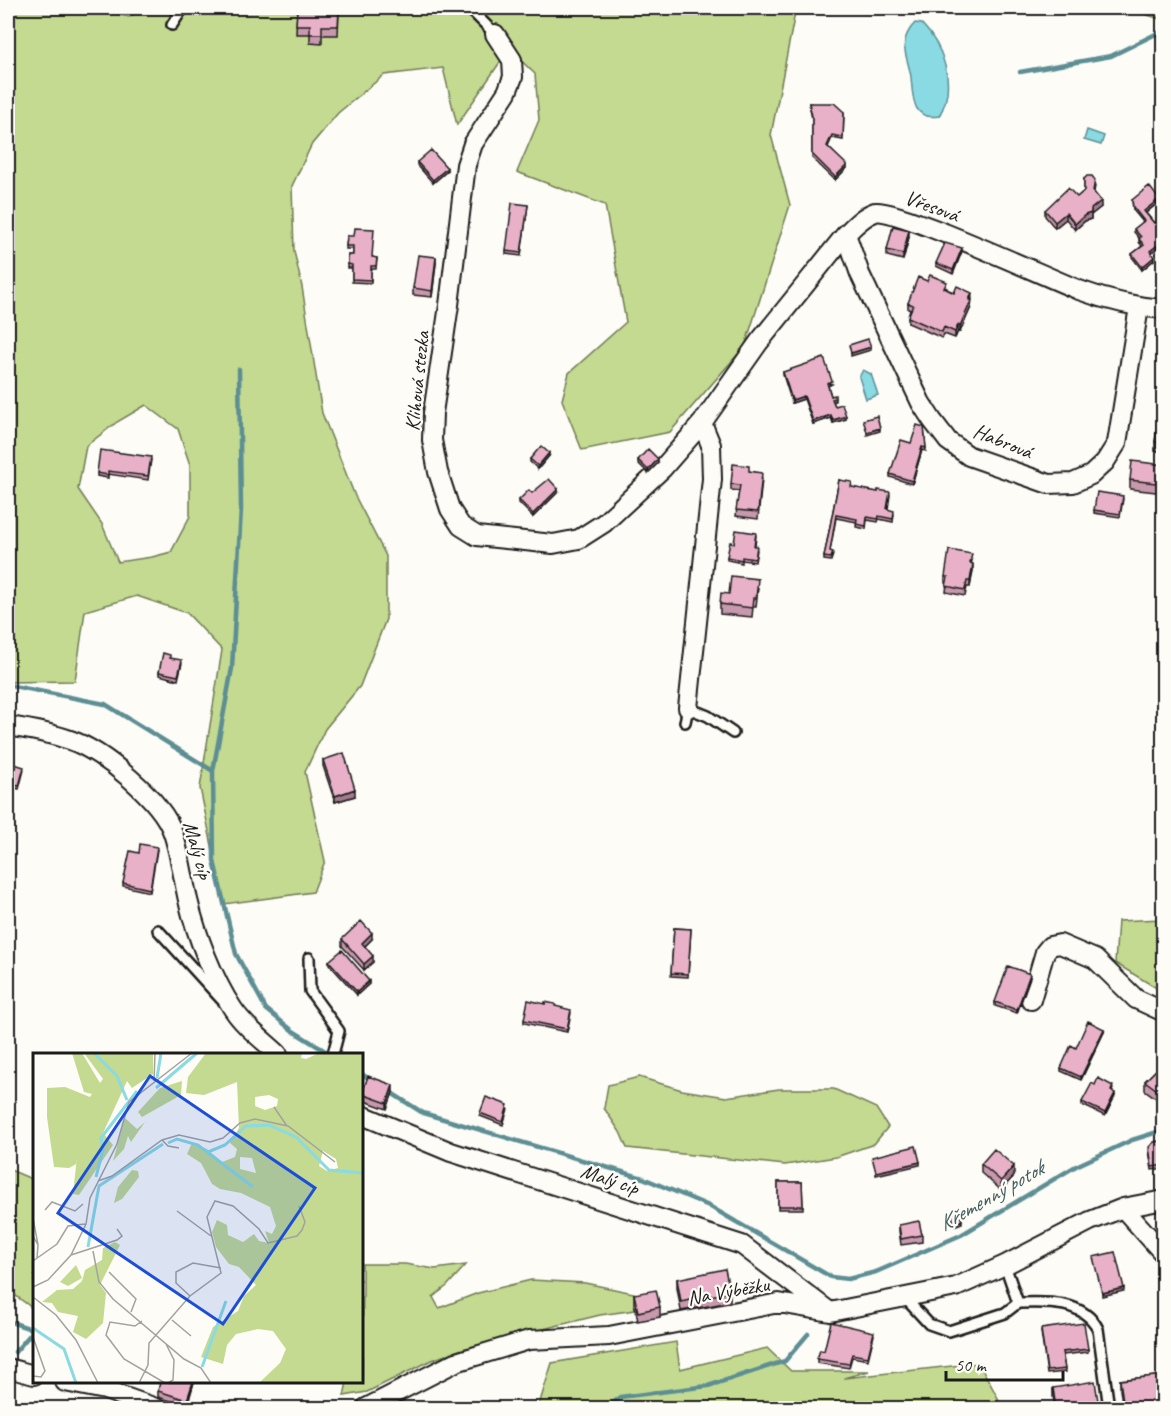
<svg xmlns="http://www.w3.org/2000/svg" width="1171" height="1416" font-family="Caveat,sans-serif">
  <rect width="100%" height="100%" fill="#fdfcf7"/>
  <filter id="ink" filterUnits="userSpaceOnUse"><feTurbulence type="fractalNoise" baseFrequency=".0167" numOctaves="2"/><feDisplacementMap in="SourceGraphic" scale="12" xChannelSelector="R" yChannelSelector="G"/><feConvolveMatrix kernelMatrix="1 2 1 2 8 2 1 2 1" color-interpolation-filters="sRGB"/></filter>
  <g filter="url(#ink)">
    <!-- green -->
    <path fill="#c3da90" stroke="#707b56" stroke-width="1.5" fill-rule="evenodd" d="M8,8H92L129,17L146,8H796L771,135L790,205L745,346L670,432L582,450L562,400L569,373L626,322L605,205L517,172L539,120L535,74L509,49L457,125L443,68L384,75L338,113L312,144L292,186L294,251L302,287L322,413L355,496L386,556V619L360,686L325,729L305,772L325,861L313,892L224,904L200,788L222,650L187,613L137,596L85,611L75,681L8,682ZM146,405L178,429L190,465V516L171,552L152,557L118,562L102,524L78,489L86,446L117,422Z
      M1126,8H1163V20Z
      M1163,919H1164L1163,992L1115,963L1118,921Z
      M639,1077L682,1090L726,1097L779,1089H834L876,1108L888,1127L874,1144L836,1157L785,1165L627,1148L620,1132L604,1108L608,1085Z
      M8,1169L34,1180V1307H31L8,1290Z
      M362,1264H405L435,1269L466,1265L447,1286L433,1297L439,1308L478,1293L531,1280L585,1283L643,1295L635,1310L600,1315L462,1349L432,1360L367,1392L344,1396L347,1382H362L363,1280H362Z
      M676,1342L680,1369L767,1348L791,1371H869L844,1378L979,1363L999,1400L985,1408H538L552,1363Z"/>
    <!-- water -->
    <path fill="#89dae2" stroke="#5d8e93" stroke-width="1.5" d="M915,23L922,24C944,47 957,86 939,116C911,121 913,95 911,77C908,56 896,43 915,23Z
      M1087,130L1104,136L1101,145L1084,140Z
      M863,370L871,374L878,395L866,399L859,377Z"/>
    <g fill="none" stroke-linecap="round" stroke-linejoin="round">
      <!-- stream -->
      <path stroke="#5d8e93" stroke-width="4.5" d="M1020,72L1111,56L1164,30
        M239,369L241,509L232,668L213,771L214,861L236,954L266,1009L293,1031L330,1054
        M8,685L105,704L213,771
        M362,1074L372,1081
        M390,1092L423,1113L643,1178L709,1206L831,1277L848,1279L876,1272L961,1235L1076,1166L1132,1140L1164,1130
        M8,1321L34,1330
        M15,1352L34,1330
        M608,1408L620,1397L708,1386L785,1361L808,1334"/>
      <defs>
        <path id="lane" d="M469,8L495,34
          M172,25L183,8
          M685,722L688,708L708,716L733,733
          M158,930L221,999
          M309,958L310,991L339,1031L333,1054
          M904,1297L929,1324L949,1331L1005,1313L1018,1303L1005,1265
          M1018,1303C1046,1302 1083,1300 1098,1329L1109,1408"/>
        <path id="street" d="M495,34L512,60L513,77L507,92L473,144L466,165L449,305L433,413L432,440L438,472L450,509L461,526L477,536L553,544L579,539L604,523L662,469L702,423L759,342L846,234C854,226 863,216 875,212C895,207 1048,278 1079,290C1106,300 1135,307 1164,309
          M846,234L860,274L921,403L932,420L948,441L969,456L1049,484L1073,483L1091,475L1105,462L1117,443L1139,307
          M688,708L712,479L711,445L702,423
          M8,726C28,729 50,733 70,740C103,751 162,800 173,833C180,854 183,878 188,900C196,934 213,979 233,1009C244,1026 263,1040 278,1054
          M1031,1000L1045,952L1050,946L1060,944L1095,959L1136,999L1164,1012
          M362,1115L451,1152L742,1245L826,1309
          M1123,1208L1164,1254
          M8,1368L34,1375
          M65,1382L105,1390L156,1408
          M366,1408L456,1362L529,1340L609,1336L779,1303L830,1312L956,1287L1005,1265L1090,1221L1123,1208L1164,1200"/>
      </defs>
      <!-- lane casing -->
      <use href="#lane" stroke="#1c1c1c" stroke-width="14"/>
      <!-- street casing -->
      <use href="#street" stroke="#1c1c1c" stroke-width="22"/>
      <!-- lane -->
      <use href="#lane" stroke="#fdfcf7" stroke-width="9"/>
      <!-- street -->
      <use href="#street" stroke="#fdfcf7" stroke-width="18"/>
    </g>
    <!-- wall -->
    <path fill="#c898ac" stroke="#1c1c1c" stroke-width="1.5" d="M297,10L339,11L338,35H322V44L310,43V34H296Z
      M809,103L844,112L843,140L832,138L828,147L847,168L835,180L812,158V119Z
      M417,162L447,171L433,183L417,165Z
      M1084,179L1095,186L1094,192L1101,207L1091,215V219L1085,221L1075,230L1066,219L1055,228L1045,216V210L1077,197L1084,191Z
      M1132,200L1159,202L1146,213L1154,223L1164,218V247L1162,248L1159,247L1151,253L1154,260L1142,270L1132,257V254L1142,246L1139,242V238L1134,232V229L1143,222L1133,210Z
      M528,205L521,256L506,254V251Z
      M347,236L372,257L377,258L376,269H371V283L352,282V268H348V255H353V249H346Z
      M909,237L903,260L887,256V250Z
      M962,251L953,274L936,266V263Z
      M436,263L432,297L413,295V288Z
      M927,281L947,288L946,289L972,299L971,307L960,332L958,331L955,338L944,334L942,338L908,323V317L910,310L908,309V303Z
      M783,372L832,384L828,386L831,396L835,398V401H833L835,406L846,419L833,423L831,418L813,424L804,399L792,403L783,375Z
      M1164,390V452L1155,451V442Z
      M924,427L926,451L922,450L912,484L890,477V474L911,443Z
      M549,456L538,469L530,462V459Z
      M151,460L148,480L108,474V478L97,476V473Z
      M638,460L658,463L648,473L638,463Z
      M1164,465V493L1130,489V480Z
      M749,471L762,479L758,519L736,516L739,491L731,490V484Z
      M839,480L851,487L890,495L888,509L894,514L893,522L879,519L878,522L867,520L866,529L856,527L857,522L836,518L830,551L833,555L831,561L824,560V557Z
      M558,492L533,517L519,503V500L532,493Z
      M1123,499L1120,517L1094,513V510Z
      M756,536L755,546L757,550L755,562L742,560V563L727,560V557L734,543Z
      M972,561L971,564L973,570L970,587H967L965,596L946,592L947,583H945V577Z
      M758,588L756,607H753L752,617L720,614V604L729,594Z
      M170,658L182,663L178,680L159,675V672Z
      M323,760L355,796L335,802L323,766Z
      M8,762L24,770L19,789L8,786Z
      M157,850L150,892L123,886V883L139,853Z
      M674,928L691,929L688,977L671,976Z
      M342,939H372L365,946L373,962L364,970L342,946Z
      M329,961L369,984L357,995L329,964Z
      M1030,977L1017,1013L995,1006V1002Z
      M555,1006L571,1013L567,1032L524,1023V1020Z
      M1104,1032L1081,1080L1061,1071V1068L1076,1048Z
      M1164,1062V1104L1145,1090V1081Z
      M1095,1085L1113,1089L1112,1091L1115,1096L1105,1116L1082,1105V1102Z
      M393,1092L387,1109L362,1100V1094Z
      M508,1109L503,1125L480,1116V1113Z
      M1164,1140V1168L1152,1170L1149,1150Z
      M981,1164L1014,1176L1001,1190L981,1173Z
      M778,1182H802L803,1209H778Z
      M899,1225L922,1235V1242L901,1245L899,1231Z
      M677,1279L730,1292V1302L681,1311L677,1288Z
      M634,1294L660,1307V1317L638,1321L634,1303Z
      M1041,1332L1088,1349V1352L1063,1355L1065,1372L1047,1374Z
      M874,1335L868,1360L852,1357L849,1368L817,1363V1359L824,1351Z
      M1164,1375V1408H1123L1120,1390V1380Z
      M194,1382L187,1406L158,1397V1391Z
      M1053,1388L1099,1408H1055L1053,1397Z"/>
    <!-- shaded-wall -->
    <path fill="#a27c8c" stroke="#1c1c1c" stroke-width="1.5" d="M847,165V168L835,180V177Z
      M447,168V171L433,183V180Z
      M1159,199V202L1144,214V211Z
      M1101,201V207L1091,215V209Z
      M1066,213V219L1055,228V222Z
      M1091,213V219L1085,221L1075,230V224L1085,215Z
      M909,230V237L903,260V254Z
      M1159,244V247L1150,254V251Z
      M962,248V251L953,274V270Z
      M436,257V263L432,297V291Z
      M1154,257V260L1142,270V267Z
      M972,293L971,307L960,332V326Z
      M958,325V331L955,338V332Z
      M871,347V350L851,356V353Z
      M804,396V399L792,403V400Z
      M831,415V418L813,424V421Z
      M846,416V419L833,423V420Z
      M880,428V431L867,435V432Z
      M922,447V450L912,484V481Z
      M549,453V456L538,469V466Z
      M658,459V463L648,473V470Z
      M558,489V492L533,517V514Z
      M973,564V570L970,587V581Z
      M355,789V796L335,802V796Z
      M372,933V939L362,949V943Z
      M373,956V962L364,970V964Z
      M1030,974V977L1017,1013V1010Z
      M369,981V984L357,995V992Z
      M1104,1029V1032L1081,1080V1077Z
      M393,1085V1092L387,1109V1103Z
      M1115,1093V1096L1105,1116V1113Z
      M920,1162V1165L876,1175V1172Z
      M1014,1166V1176L1001,1190V1181Z
      M962,1220V1223L954,1226V1223Z
      M1124,1288V1291L1102,1296V1293Z
      M193,1382H194L187,1406V1400Z"/>
    <!-- building -->
    <path fill="#e8b1c8" stroke="#1c1c1c" stroke-width="1.5" d="M297,10L339,11L338,26H322V34H310V25H296Z
      M809,103H834L844,112L843,137L832,135L827,146L847,165L835,177L812,154V116Z
      M431,150L447,168L433,180L417,162Z
      M1087,176H1092L1095,180L1093,191L1101,201L1091,209V213L1085,215L1075,224L1066,213L1055,222L1045,210L1068,188L1077,197L1084,191V179Z
      M1149,186L1159,199L1144,211L1154,223L1164,218V244L1162,245L1159,244L1150,251L1154,257L1142,267L1132,254L1144,245L1139,239L1141,237L1134,229L1144,221L1133,207L1132,200Z
      M512,203L528,205L521,253L506,251Z
      M893,226L909,230L903,254L887,250Z
      M355,228L374,229L372,257L377,258L376,266H371V280L352,279V265L348,264V255H353V246H346L347,236H354Z
      M945,243L962,248L953,270L936,263Z
      M418,255L436,257L432,291L413,288Z
      M930,275L947,282L944,288L954,293L957,286L972,293L969,300L971,301L960,326L958,325L955,332L944,327L942,332L908,317L913,305L908,303L918,277L927,281Z
      M868,339L871,347L851,353L849,345Z
      M824,358L832,381L827,383L831,396L835,395V398L832,399L835,406L842,404L846,416L833,420L831,415L813,421L804,396L792,400L783,372Z
      M1162,390H1164V443L1155,442Z
      M877,416L880,428L867,432L863,420Z
      M917,425L924,427L926,448L922,447L912,481L890,474L901,440L911,443Z
      M541,446L549,453L538,466L530,459Z
      M648,449L658,459L648,470L638,460Z
      M100,450L151,457L148,476L108,471V475L97,473Z
      M1132,461L1164,465V484L1130,480Z
      M733,464L749,466V471L762,473L758,512L736,510L740,485L731,484Z
      M549,479L558,489L533,514L519,500L529,490L532,493Z
      M839,480L852,482L851,487L878,492V490L890,492L887,509L894,511L893,519L879,516L878,519L867,517L866,526L856,524L857,519L836,515L830,551L833,552L831,558L824,557Z
      M1097,492L1123,496L1120,514L1094,510Z
      M736,530L756,533L754,546H757L755,559L742,557V560L727,557L730,542L734,543Z
      M949,550L972,554L970,563L973,564L970,581H967L965,590L946,586L948,577H945Z
      M731,576L758,579L756,598H753L752,608L720,604L721,593L729,594Z
      M163,653L170,655V658L182,660L178,676L159,672Z
      M344,753L355,789L335,796L323,760Z
      M8,762L24,767L19,786L8,783Z
      M140,844L157,847L150,889L123,883L130,851L139,853Z
      M361,921L372,933L362,943L373,956L364,964L342,939Z
      M674,928L691,929L688,974L671,973Z
      M342,950L369,981L357,992L329,961Z
      M1008,966L1030,974L1017,1010L995,1002Z
      M528,1000L545,1004V1002L555,1004V1006L571,1010L567,1029L524,1020Z
      M1088,1021L1104,1029L1081,1077L1061,1068L1071,1045L1076,1048Z
      M1164,1062V1095L1145,1081Z
      M368,1076L393,1085L387,1103L362,1094Z
      M1098,1078L1113,1086L1111,1091L1115,1093L1105,1113L1082,1102L1092,1083L1095,1085Z
      M486,1097L508,1105L503,1122L480,1113Z
      M1164,1140V1165L1152,1167L1149,1147L1154,1142Z
      M916,1146L920,1162L876,1172L872,1157Z
      M994,1149L1014,1166L1001,1181L981,1164Z
      M778,1182H802L803,1206H778Z
      M958,1211L962,1220L954,1223L951,1213Z
      M919,1221L922,1235L901,1239L899,1225Z
      M1115,1252L1124,1288L1102,1293L1093,1257Z
      M725,1269L730,1292L681,1302L677,1279Z
      M656,1290L660,1307L638,1312L634,1294Z
      M831,1322L874,1332L868,1357L852,1354L849,1364L817,1359L820,1350L824,1351Z
      M1084,1323L1088,1349L1062,1352L1065,1369L1047,1371L1041,1329Z
      M1164,1375V1404L1124,1408L1120,1380Z
      M1095,1381L1099,1408H1056L1053,1388Z
      M160,1382H193L187,1400L158,1391Z"/>
  </g>
  <g text-anchor="middle" dominant-baseline="central" stroke-width="4.5" stroke-linejoin="round" paint-order="stroke">
    <!-- street labels -->
    <g font-size="21" fill="#1c1c1c" stroke="#fdfcf7">
      <text transform="translate(932 206) rotate(20)">Vřesová</text>
      <text transform="translate(417 381) rotate(-84)">Klihová stezka</text>
      <text transform="translate(1003 441) rotate(22)">Habrová</text>
      <text transform="translate(198 850) rotate(74)">Malý cíp</text>
      <text transform="translate(610 1179) rotate(18)">Malý cíp</text>
      <text transform="translate(728 1291) rotate(-10)">Na Výběžku</text>
    </g>
    <!-- water labels -->
    <g font-size="22" font-style="italic" fill="#425e61" stroke="#fdfcf7">
      <text transform="translate(991 1196) rotate(-30)">Křemenný potok</text>
    </g>
  </g>
  <!-- overview -->
  <g transform="translate(33 1053)">
    <rect width="330" height="330" fill="#fdfcf7"/>
    <path d="M39,0H49L67,30L70,26L51,0H120V21L99,35L94,28L70,80L80,92L46,142L40,141L44,104L43,111L36,115L21,114L14,64V35L32,34L57,44L59,41L51,39ZM173,0H269L268,5L273,6L286,0H330V330H226L247,310L253,296L240,278L225,276L203,281L194,292L190,311L168,304L180,274L205,258L211,243L223,232L206,214L196,211L183,194L179,179L184,167L194,172L195,182L210,189L221,181L226,188L236,190L232,178L239,181L243,173L237,154L208,140L187,136L179,131L168,110L154,101L159,90L174,96L189,109L202,104L204,96L197,90L206,75L204,29L171,42L153,40L155,24ZM236,42L245,46L244,53L232,57L222,53V44ZM290,98L303,106L305,115L294,118L286,113ZM207,104L219,105L223,120L207,116ZM149,28L148,42L109,64L105,59L127,35ZM92,65L104,76L112,69L98,89L95,83L91,96L80,108ZM99,117L105,118L106,124L89,146L81,150L85,134ZM82,189L87,192L67,232L73,240L70,270L53,286L40,279L45,263L25,259L19,250L9,249L24,237L40,236L49,228L52,217L69,207L70,195ZM43,212L49,225L35,233L27,229Z" fill="#c3da90" fill-rule="evenodd"/>
    <path fill="none" stroke="#89dae2" stroke-width="3" d="M61,0L84,23L94,47M124,25L128,0M123,35L164,0M135,90L144,86L165,92L220,134M175,99L192,92L213,73L236,72L263,84L296,117L330,120M63,124L70,97L68,85L104,38M55,194L66,133L130,91M0,275L31,296L43,330M169,314L193,248"/>
    <path fill="none" stroke="#a3a29f" stroke-width="1.5" d="M121,28L122,0M241,54L254,73M129,87L135,93L146,95M65,128L79,123L129,87L146,82L177,89L190,85L207,70L222,66L255,73L302,109M12,157L19,149L42,158L50,151M144,158L178,183M0,165L5,192M0,183L5,192L4,205M60,198L66,229L80,246L151,306L168,315L178,330M38,202L84,187L89,183L84,176M0,208L24,191L35,173L52,171M76,219L103,246L98,259M0,234L15,227L38,202L53,171L57,145L84,91L96,49L159,0M157,243L143,230V219L160,210L188,215M0,244L23,262L43,287L65,330M139,267L158,283M109,268L102,273L77,269L73,282L91,306L132,330M0,284L12,318L8,324L0,323M133,291L141,307L140,327L135,330M106,330L115,312L116,290L157,243L188,220L174,164L182,148L200,153L226,176L235,190L264,183L269,177L272,169L266,153"/>
    <path fill="#1d4ed8" fill-opacity="0.15" stroke="#1d4ed8" stroke-width="3" d="M117,23L282,135L190,271L25,160Z"/>
    <rect width="330" height="330" fill="none" stroke="#1c1c1c" stroke-width="3"/>
  </g>
  <!-- margin -->
  <rect width="1171" height="1416" fill="none" stroke="#fdfcf7" stroke-width="30"/>
  <rect x="15" y="15" width="1141" height="1386" fill="none" stroke="#1c1c1c" stroke-width="2" filter="url(#ink)"/>
  <!-- scale -->
  <path d="M946 1371v9h117v-9" fill="none" stroke="#1c1c1c" stroke-width="3"/>
  <text x="955" y="1371" font-size="18" fill="#1c1c1c" stroke="#fdfcf7" stroke-width="4.5" paint-order="stroke">50 m</text>
</svg>
